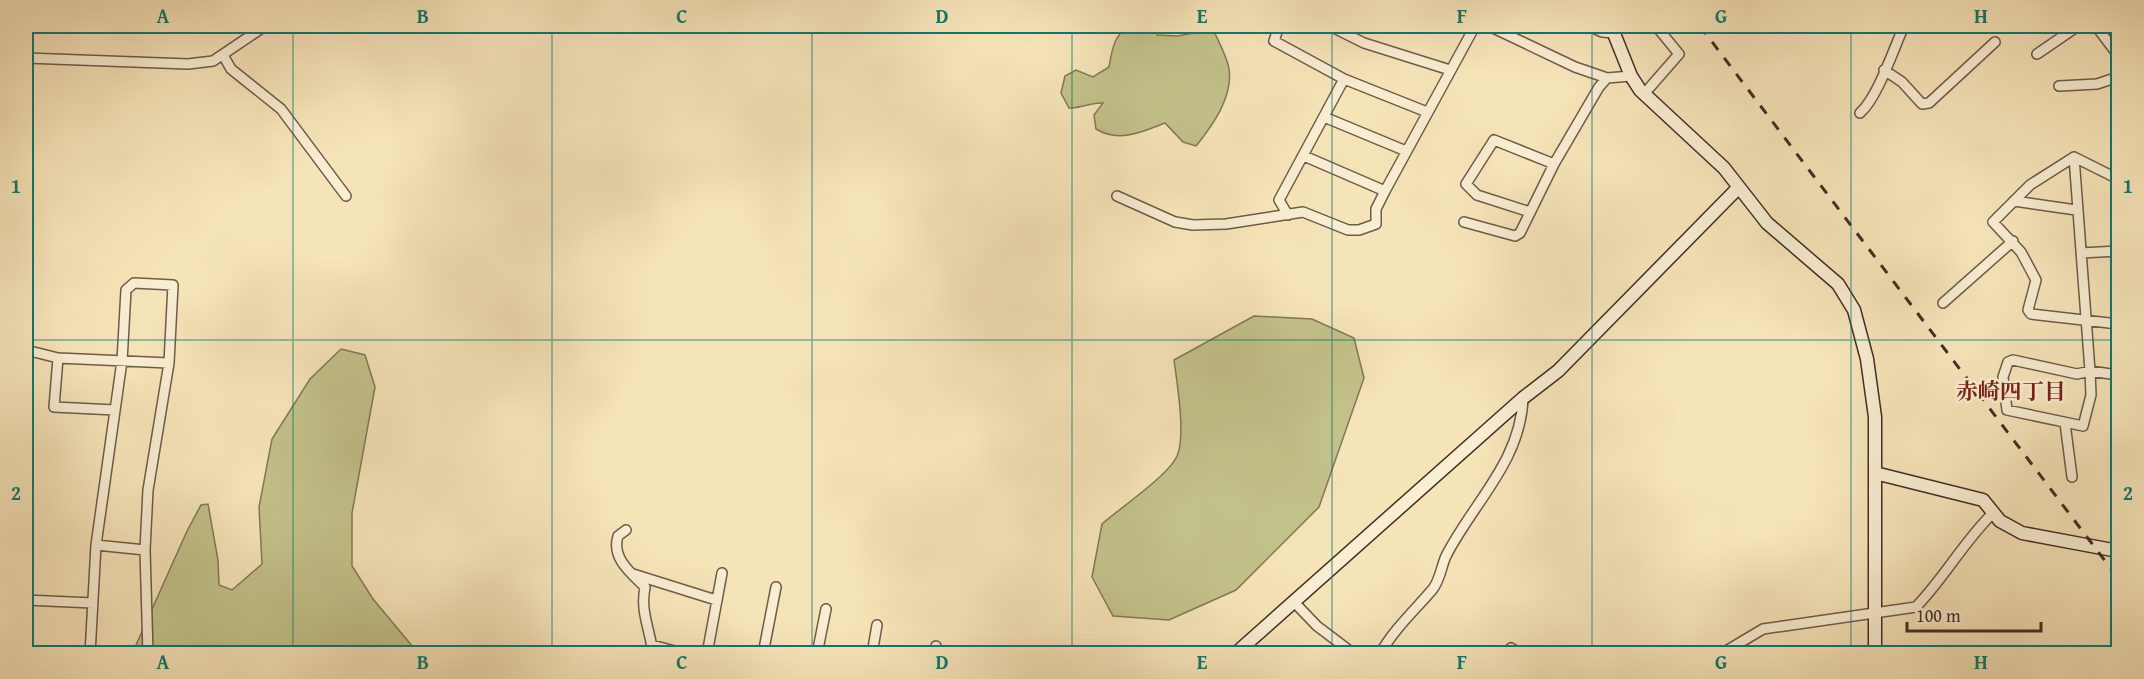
<svg xmlns="http://www.w3.org/2000/svg" width="2144" height="679" font-family="'Gentium Book Plus','Noto Serif JP',serif">
  <rect width="100%" height="100%" fill="#f6e4b9"/>
  <filter id="stains"><feTurbulence type="fractalNoise" baseFrequency=".00333" numOctaves="4"/><feColorMatrix values="0 0 0 0 .2 0 0 0 0 .09 0 0 0 0 .02 0 0 0 .5 -.17"/></filter>
  <radialGradient id="worn" r=".72"><stop offset=".6" stop-color="#630" stop-opacity="0"/><stop offset="1" stop-color="#630" stop-opacity=".3"/></radialGradient>
  <!-- green -->
  <path fill="#c3c28a" stroke="#827857" stroke-width="1.5" d="M1131,26H1158L1157,35L1178,36L1213,29C1218,41 1227,56 1229,69C1233,97 1213,125 1196,146L1183,142L1165,123C1142,132 1119,143 1096,129L1094,115L1103,103C1090,102 1081,109 1069,108L1061,93L1065,76L1076,70L1093,77L1109,67C1112,50 1114,33 1131,26Z
    M1254,316L1312,319L1354,338L1364,378L1319,507L1236,590L1169,620L1113,616L1092,577L1102,524C1120,508 1168,476 1177,456C1186,437 1177,382 1174,360Z
    M341,349L365,355L375,387L352,513V566L373,599L418,653L132,654L187,531L201,505L208,504L218,560L219,585L232,590L262,564L259,507L272,439L310,379Z"/>
  <g fill="none" stroke-linecap="round" stroke-linejoin="round">
    <defs>
      <path id="street" d="M1279,26L1274,41L1344,79L1427,112
        M1330,26L1364,43L1450,70
        M1489,26L1575,67L1607,78L1631,76
        M1589,26L1602,32L1614,33
        M2096,26L2118,55
        M2037,54L2078,26
        M223,55L231,69L281,109L346,196
        M26,58L188,64L213,61L265,26
        M1884,70L1902,82L1922,104L1929,103L1995,42
        M2059,86L2097,84L2118,77
        M1644,94L1679,54L1656,26
        M1860,113C1878,97 1893,50 1904,26
        M1324,117L1406,151
        M1304,156L1385,191
        M2074,157L2090,371L2091,395L2083,426L2007,410L2003,377L2008,362L2013,360L2077,374L2090,371L2118,375
        M2118,179L2074,157L2030,185L1993,222L2021,252L2036,280L2028,310L2031,314L2118,324
        M1117,196L1175,222L1193,225L1226,224L1303,212L1348,230H1359L1376,224V209L1385,191L1475,26
        M2014,201L2076,210
        M1530,212L1477,195L1466,184L1494,140L1554,164
        M1288,215L1279,200L1344,79
        M1464,222L1515,236L1520,233L1554,164L1599,87L1607,78
        M2081,253L2118,251
        M1943,303L2013,241
        M26,350L58,358L169,363
        M58,358L54,407L115,410
        M2065,423L2072,477
        M626,530L618,536C611,558 631,573 645,587C640,612 650,629 653,654
        M96,545L145,550
        M633,574L716,600
        M26,600L93,603
        M1294,602L1317,626L1354,654
        M652,645L686,654
        M1443,653V654
        M90,654L96,545L122,361L126,290L134,283L173,285L169,363L148,490L145,550L148,654
        M707,654L722,573
        M763,654L776,587
        M817,654L826,609
        M872,654L877,625
        M933,654L936,646
        M1380,654C1394,629 1414,611 1432,590C1440,581 1441,567 1446,556C1473,503 1521,461 1523,398
        M1505,654L1511,648L1522,654
        M1721,654L1763,629L1916,607C1945,577 1964,541 1994,512"/>
      <path id="secondary" d="M1611,26L1631,76L1640,90L1724,168L1767,223L1838,284L1854,310L1867,359L1875,417V654
        M1875,473L1983,500L2000,521L2022,533L2118,551
        M1235,654L1523,398L1558,371L1739,187"/>
    </defs>
    <!-- street casing -->
    <use href="#street" stroke="#6f5b49" stroke-width="12"/>
    <!-- secondary casing -->
    <use href="#secondary" stroke="#422d24" stroke-width="15"/>
    <!-- street -->
    <use href="#street" stroke="#f9edd2" stroke-width="9"/>
    <!-- secondary -->
    <use href="#secondary" stroke="#f9edd2" stroke-width="12"/>
    <!-- rail -->
    <path stroke="#422d24" stroke-width="3" stroke-dasharray="10 10" stroke-linecap="butt" d="M1700,26L2118,578"/>
  </g>
  <!-- grid -->
  <path fill="none" stroke="#0f766e" stroke-width="1.5" stroke-opacity="0.55" d="M293,26V654M552,26V654M812,26V654M1072,26V654M1332,26V654M1592,26V654M1851,26V654M26,340H2118"/>
  <g text-anchor="middle" dominant-baseline="central" stroke-width="5" stroke-linejoin="round" paint-order="stroke">
    <!-- neighbourhood labels -->
    <g font-size="22" font-weight="bold" fill="#7a1f14" stroke="#f9edd2">
      <text x="2011" y="391">赤崎四丁目</text>
    </g>
  </g>
  <!-- margin -->
  <rect width="2144" height="679" fill="none" stroke="#f6e4b9" stroke-width="66"/>
  <!-- scale -->
  <path d="M1907 622v9h134v-9" fill="none" stroke="#422d24" stroke-width="3"/>
  <text x="1916" y="622" font-size="18" fill="#422d24" stroke="#f9edd2" stroke-width="4.5" paint-order="stroke">100 m</text>
  <rect x="33" y="33" width="2078" height="613" fill="none" stroke="#0f766e" stroke-width="2"/>
  <g font-size="20" text-anchor="middle" font-weight="bold" fill="#0f766e">
    <text x="163" y="23">A</text>
    <text x="423" y="23">B</text>
    <text x="682" y="23">C</text>
    <text x="942" y="23">D</text>
    <text x="1202" y="23">E</text>
    <text x="1462" y="23">F</text>
    <text x="1721" y="23">G</text>
    <text x="1981" y="23">H</text>
    <text x="16" y="193">1</text>
    <text x="2128" y="193">1</text>
    <text x="16" y="500">2</text>
    <text x="2128" y="500">2</text>
    <text x="163" y="669">A</text>
    <text x="423" y="669">B</text>
    <text x="682" y="669">C</text>
    <text x="942" y="669">D</text>
    <text x="1202" y="669">E</text>
    <text x="1462" y="669">F</text>
    <text x="1721" y="669">G</text>
    <text x="1981" y="669">H</text>
  </g>
  <rect width="100%" height="100%" filter="url(#stains)"/>
  <rect width="100%" height="100%" fill="url(#worn)"/>
</svg>
